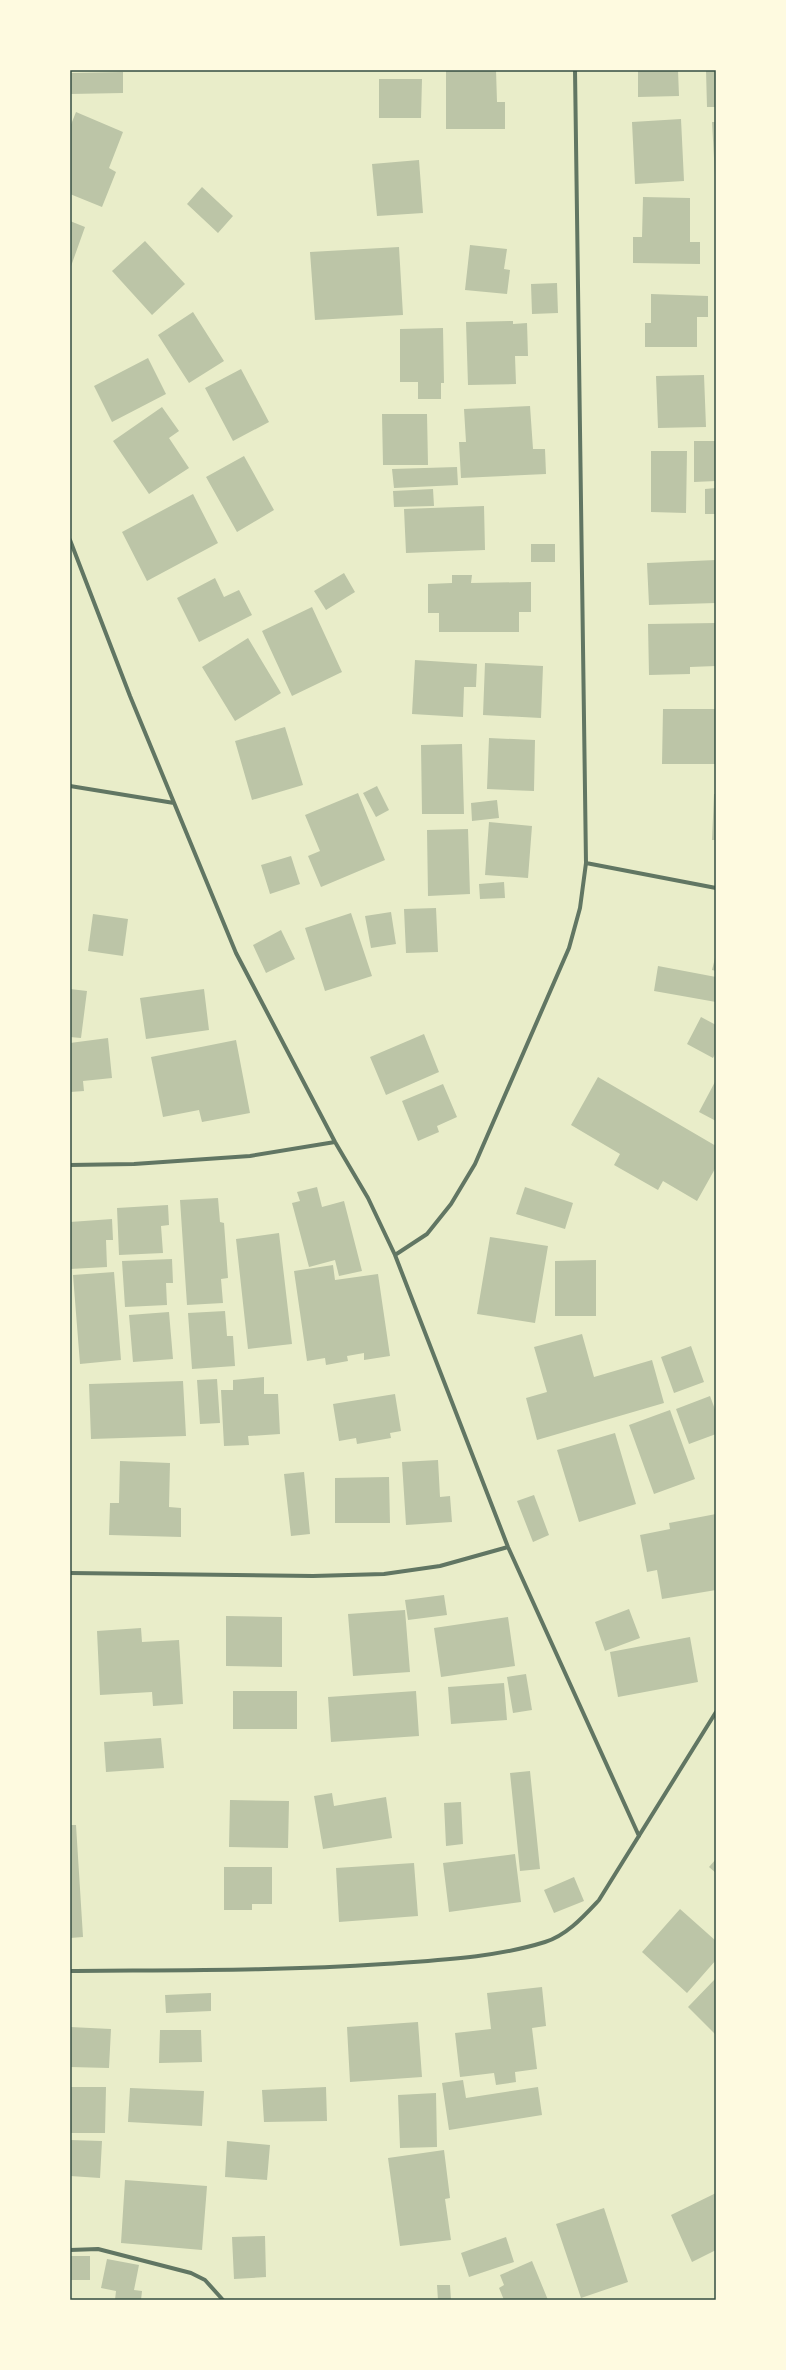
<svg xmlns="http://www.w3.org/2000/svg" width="786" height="2370" font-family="Karla,sans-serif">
  <rect width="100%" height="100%" fill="#e9edc9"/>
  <!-- building -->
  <path fill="#bcc5a7" d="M446,70H496L497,102H505V129H446Z
    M638,70H678L679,96L638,97Z
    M706,70H716V107H707Z
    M123,72V93L70,94V73Z
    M379,79H422L421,118H379Z
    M76,112L123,132L109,168L116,172L102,207L70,194V127Z
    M681,119L684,181L635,184L632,122Z
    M712,122H716V176H715Z
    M419,160L423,213L377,216L372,164Z
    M202,187L233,216L218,233L187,204Z
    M643,197L690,198V242H700V264L633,263V237H642Z
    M70,221L85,227L70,269Z
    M145,241L185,284L152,315L112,271Z
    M470,245L507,249L504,269L510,270L507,294L465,290Z
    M399,247L403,315L315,320L310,252Z
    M557,283L558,313L532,314L531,284Z
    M651,294L708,296V317H697V347H645V323H651Z
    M193,312L224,361L189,383L158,335Z
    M513,321V324L527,323L528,356H515L516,384L468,385L466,322Z
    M443,328L444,383H441V399H418V382H400V329Z
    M148,358L166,394L112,422L94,386Z
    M241,369L269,422L233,441L205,388Z
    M704,375L706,427L658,428L656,376Z
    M530,406L533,449H545L546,474L461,478L459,442H466L464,409Z
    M162,407L179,431L169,438L189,468L149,494L113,441Z
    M382,414H427L428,465H383Z
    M694,441H716V481L694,482Z
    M651,451H687L686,513L651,512Z
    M244,456L274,510L237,532L206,477Z
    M457,467L458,485L394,488L392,469Z
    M716,488V514H705V489Z
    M433,489L434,506L394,507L393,491Z
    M193,494L218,543L147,581L122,532Z
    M484,506L485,550L406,553L404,509Z
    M531,544H555V562H531Z
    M716,560V603L649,605L647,563Z
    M344,573L355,592L326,610L314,591Z
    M452,575H472L471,583L531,582V612H519V632H439V613H428V584L452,583Z
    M215,578L224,597L239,590L252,615L199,642L177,598Z
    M312,607L342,672L292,696L262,631Z
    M716,623V666L690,667V674L649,675L648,624Z
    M248,638L281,693L235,721L202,667Z
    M415,660L477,664L476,687H464L463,717L412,714Z
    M485,663L543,666L541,718L483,715Z
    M663,709H716V764H662Z
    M285,727L303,785L252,800L235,741Z
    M489,738L535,740L534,791L487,789Z
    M462,744L464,814H422L421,745Z
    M377,786L389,810L376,817L363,793Z
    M358,793L385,860L321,887L308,856L320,851L305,815Z
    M714,794H716V840H712Z
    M497,800L499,818L472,821L471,803Z
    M489,822L532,826L528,878L485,875Z
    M468,829L470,894L428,896L427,830Z
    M291,856L300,884L270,894L261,865Z
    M504,882L505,898L480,899L479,884Z
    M436,908L438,952L406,953L404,909Z
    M391,912L396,944L371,948L365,916Z
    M351,913L372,976L325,991L305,928Z
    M93,914L128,919L123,956L88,951Z
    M281,930L295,959L266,973L253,945Z
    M715,958H716V971L712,970Z
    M658,966L716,977V1002L654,991Z
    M70,989L87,991L81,1038L70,1037Z
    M204,989L209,1030L146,1039L140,998Z
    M701,1017L716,1025V1052L713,1058L687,1044Z
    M424,1034L439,1072L386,1095L370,1057Z
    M108,1038L112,1078L83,1081L84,1091L70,1092V1043Z
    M236,1040L250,1113L202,1122L199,1110L163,1117L151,1057Z
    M598,1077L716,1146V1167L697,1201L663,1181L658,1190L614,1165L620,1154L571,1125Z
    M716,1080V1121L699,1112Z
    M443,1084L457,1117L437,1126L439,1132L418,1141L402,1101Z
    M317,1187L322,1207L344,1201L362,1271L339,1276L335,1260L309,1267L292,1203L300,1201L297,1192Z
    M525,1187L573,1203L565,1229L516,1214Z
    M218,1198L220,1222L224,1223L228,1278L221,1279L223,1303L187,1305L180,1200Z
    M168,1205L169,1225L161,1226L163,1253L119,1255L117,1208Z
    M112,1219L113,1240H106L107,1267L70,1269V1222Z
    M279,1233L292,1344L248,1349L236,1239Z
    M490,1237L548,1246L535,1323L477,1314Z
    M172,1259L173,1283H166L167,1305L125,1307L122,1261Z
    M596,1260V1316H555V1261Z
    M333,1265L335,1280L378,1274L390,1356L364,1360V1353L347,1356L348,1361L326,1365L325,1358L307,1361L294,1271Z
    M114,1272L121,1360L80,1364L73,1275Z
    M225,1311L227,1336H233L235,1366L192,1369L188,1313Z
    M169,1312L173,1359L133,1362L129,1315Z
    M582,1334L594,1377L652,1360L664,1403L537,1440L526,1398L547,1392L534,1347Z
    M691,1346L704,1382L674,1393L661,1357Z
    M264,1377V1394H278L280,1434L248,1436L249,1445L224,1446L221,1390H233V1380Z
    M217,1379L220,1423L200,1424L197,1380Z
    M183,1381L186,1436L91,1439L89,1384Z
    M395,1394L401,1431L390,1433L391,1438L357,1444L356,1438L339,1441L333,1404Z
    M710,1396L716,1412V1434L689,1444L676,1409Z
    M670,1410L695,1479L654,1494L629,1425Z
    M615,1433L636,1504L579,1522L557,1450Z
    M438,1460L440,1497L450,1496L452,1522L406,1525L402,1462Z
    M120,1461L170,1463L169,1507L181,1508V1537L109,1535L110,1503H119Z
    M304,1472L310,1534L291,1536L284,1474Z
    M389,1477L390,1523H335V1478Z
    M534,1495L549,1535L533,1542L517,1501Z
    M716,1514V1590L662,1599L657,1570L647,1572L640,1535L670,1529L669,1523Z
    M444,1595L447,1615L408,1620L405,1600Z
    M629,1609L640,1638L605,1651L595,1622Z
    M405,1610L410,1672L353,1676L348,1614Z
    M226,1616L282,1617V1667L226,1666Z
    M508,1617L515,1666L441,1677L434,1628Z
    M141,1628L142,1642L179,1640L183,1704L153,1706L152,1692L100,1695L97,1631Z
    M690,1637L698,1682L618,1697L610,1652Z
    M526,1674L532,1710L513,1713L507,1677Z
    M504,1683L507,1720L451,1724L448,1687Z
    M233,1691H297V1729H233Z
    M416,1691L419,1736L331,1742L328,1697Z
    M161,1738L164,1768L106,1772L104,1742Z
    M530,1771L540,1869L520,1871L510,1773Z
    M332,1793L334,1806L386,1797L392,1838L323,1849L314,1796Z
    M230,1800L289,1801L288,1848L229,1847Z
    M461,1802L463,1844L446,1846L444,1803Z
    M70,1825H76L83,1937L70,1938Z
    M515,1854L521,1902L449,1912L443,1863Z
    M716,1859V1873L709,1867Z
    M414,1863L418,1916L339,1922L336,1868Z
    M224,1867H272V1904H252V1910H224Z
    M574,1877L584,1901L554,1913L544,1890Z
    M680,1909L716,1941V1960L687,1993L642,1952Z
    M716,1978V2035L688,2007Z
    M542,1987L546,2026L532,2028L537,2069L515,2072L516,2082L496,2085L494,2073L460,2077L455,2033L491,2029L487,1993Z
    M211,1993V2011L166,2013L165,1995Z
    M418,2022L422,2077L350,2082L347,2027Z
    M70,2027L111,2029L109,2068L70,2067Z
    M160,2030H201L202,2062L159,2063Z
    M463,2080L466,2098L538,2087L542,2115L449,2130L442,2083Z
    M70,2087H106L105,2133H70Z
    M326,2087L327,2121L264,2122L262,2090Z
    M130,2088L204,2091L202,2126L128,2122Z
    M436,2093L437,2147L400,2148L398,2095Z
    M70,2140L102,2141L100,2178L70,2176Z
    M227,2141L270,2145L267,2180L225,2177Z
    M444,2150L450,2198L445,2199L451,2240L400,2246L388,2158Z
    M125,2180L207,2186L202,2250L121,2243Z
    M716,2193V2250L692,2262L671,2215Z
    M604,2208L628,2282L581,2298L556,2224Z
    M265,2236L266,2277L234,2279L232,2237Z
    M506,2237L514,2262L469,2277L461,2253Z
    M70,2256H90V2280H70Z
    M107,2259L139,2265L134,2290L142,2291L141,2300H115L116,2291L101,2288Z
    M532,2261L548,2300H504L499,2288L504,2285L500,2275Z
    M437,2285H450L451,2300H438Z"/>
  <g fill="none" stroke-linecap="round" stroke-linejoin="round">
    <!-- minor -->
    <path stroke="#617663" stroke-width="4" d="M70,540L130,696L236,953L335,1142L368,1198L395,1255L508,1547L639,1836
      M70,786L174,803
      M586,863L716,888
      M70,1165L134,1164L250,1156L335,1142
      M395,1255L427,1234L451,1204L475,1164L569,948L580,908L586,863L575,70
      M70,1573L313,1576L384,1574L440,1566L508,1547
      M70,1971C175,1970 279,1971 384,1964C437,1960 494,1958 545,1942C567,1935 583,1917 599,1900L716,1712
      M70,2250L98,2249L191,2273L205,2280L223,2300"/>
  </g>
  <!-- border -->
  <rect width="786" height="2370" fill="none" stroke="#fefae0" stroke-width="142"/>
  <rect x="71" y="71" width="644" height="2228" fill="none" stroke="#344e41" stroke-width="1.5"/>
</svg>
